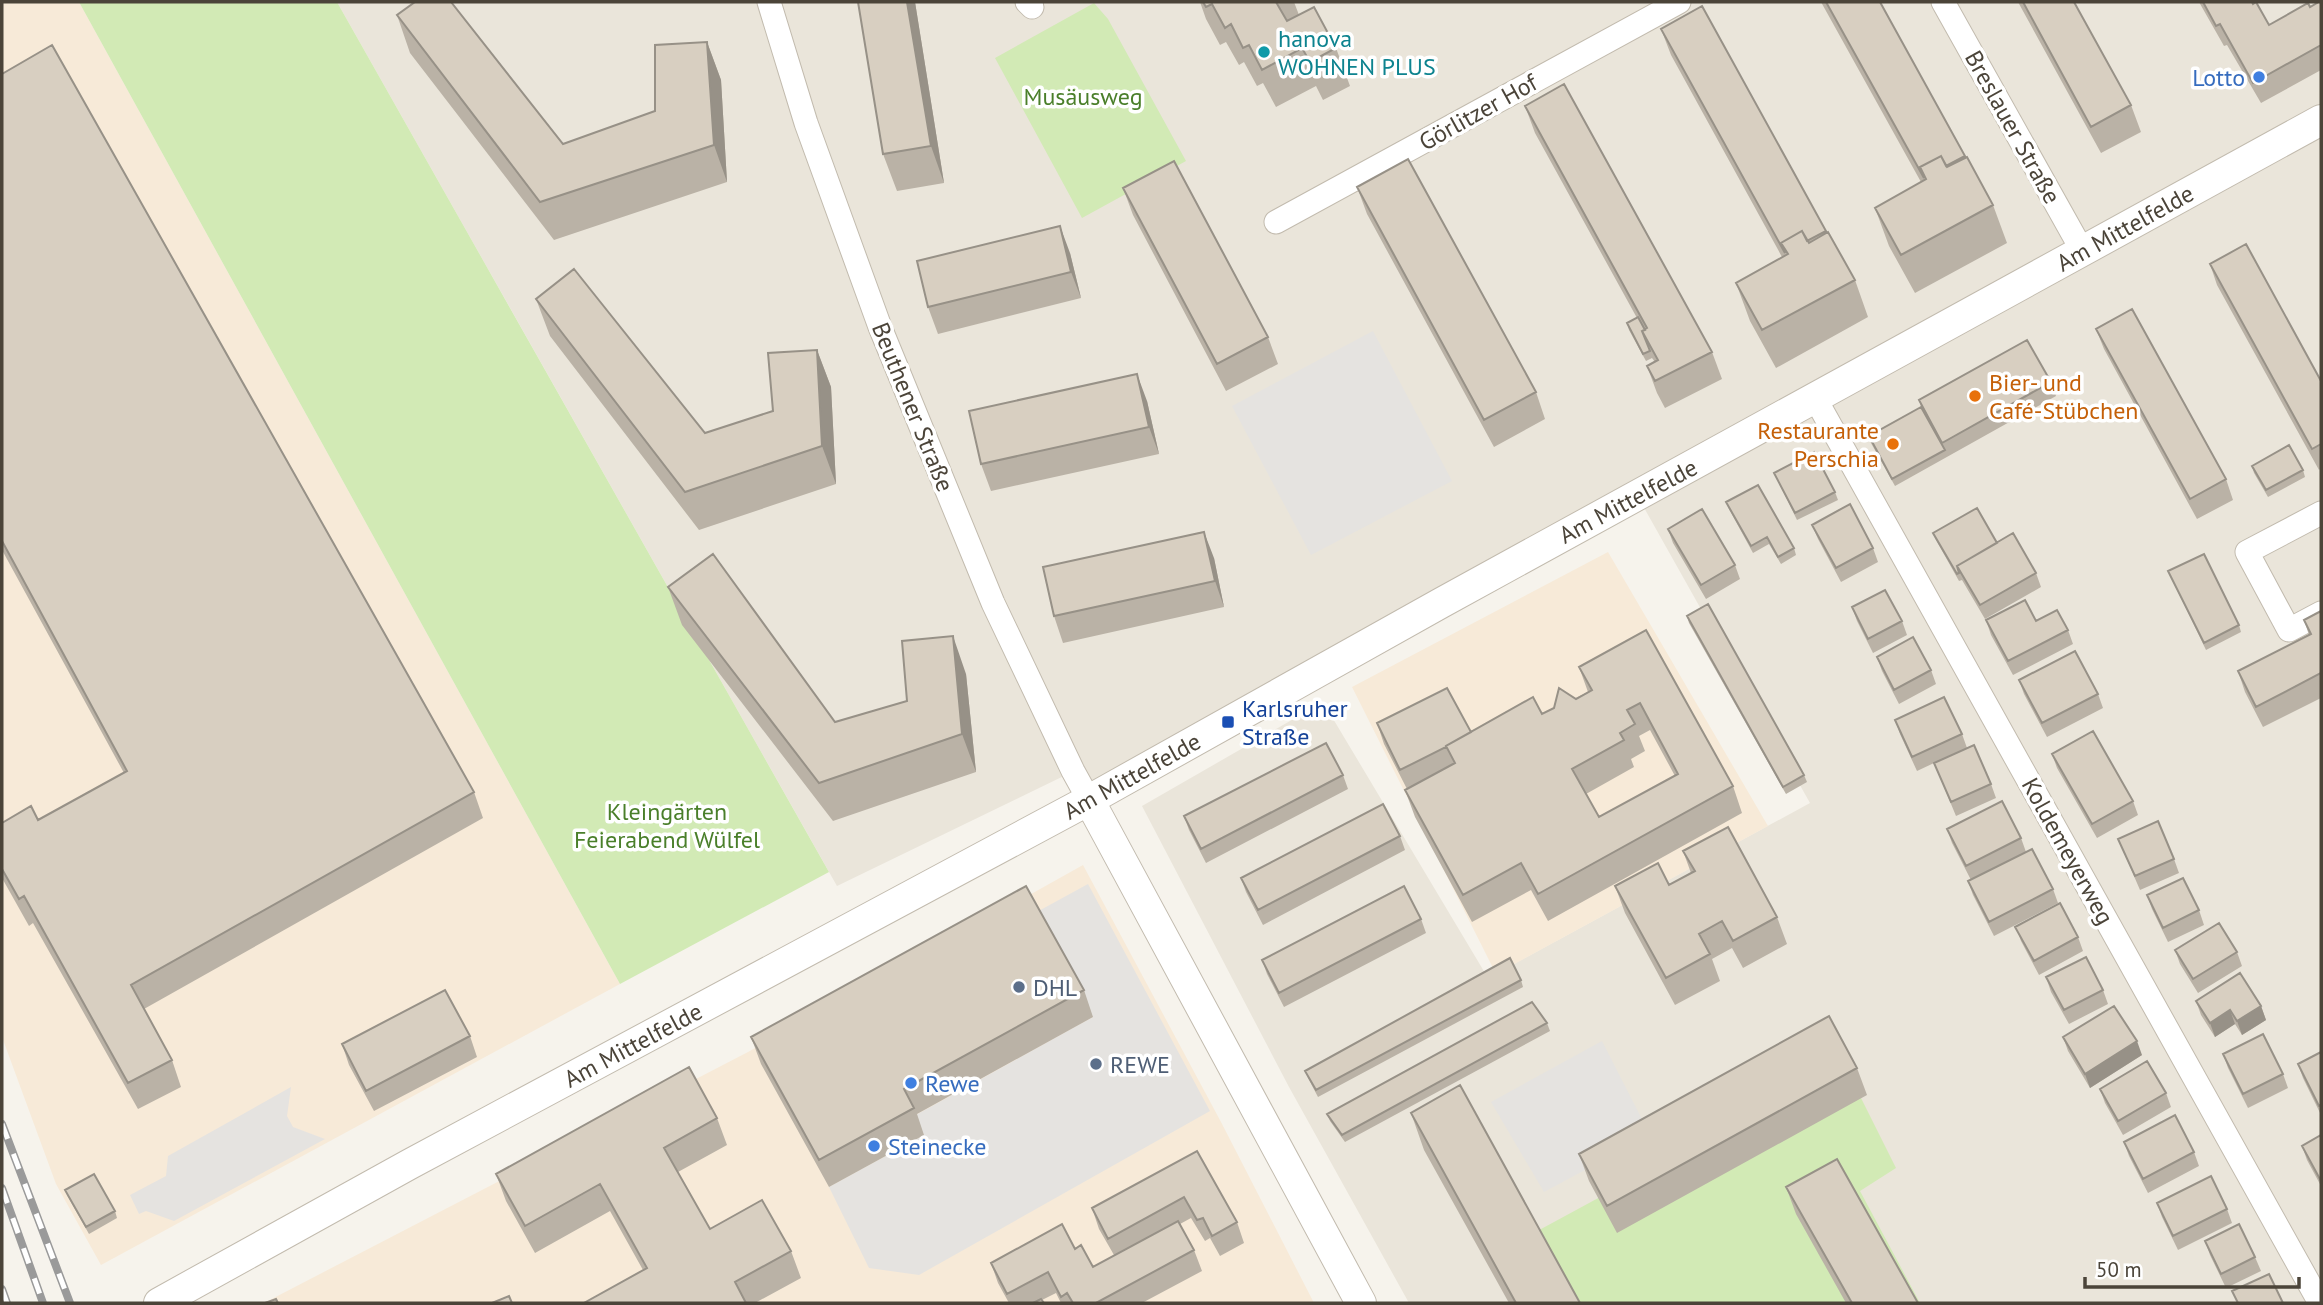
<svg xmlns="http://www.w3.org/2000/svg" width="2323" height="1305" font-family="'PT Sans',sans-serif">
  <rect width="100%" height="100%" fill="#f6f3ec"/>
  <!-- residential -->
  <path fill="#eae5da" d="M337,2H2321V1303H1409L1289,1087L1142,806L1323,702L1488,978L1810,803L1638,497L1089,800L1072,772L837,886Z"/>
  <!-- commercial -->
  <path fill="#f7ead8" d="M2,2H79L620,984L101,1265L56,1184L2,1037Z
    M1608,552L1768,826L1496,974L1352,687Z
    M1083,865L1221,1122L1314,1303H264L748,1052Z"/>
  <!-- green -->
  <path fill="#d2eab5" d="M79,2H337L829,872L620,984Z
    M1094,3L1108,19L1186,161L1082,218L995,58Z
    M1857,1090L1896,1168L1860,1191L1920,1303H1569L1530,1235L1685,1151Z"/>
  <!-- parking -->
  <path fill="#e5e3e0" d="M1373,331L1452,481L1311,555L1232,406Z
    M1088,884L1210,1111L919,1275L869,1268L829,1187L924,1135L914,1116L1093,1017L1035,913Z
    M1602,1041L1650,1135L1544,1192L1491,1102Z
    M291,1087L287,1116L293,1127L325,1139L174,1221L146,1211L139,1214L130,1195L166,1176L168,1156Z"/>
  <g fill="none" stroke-linecap="round" stroke-linejoin="round">
    <defs>
      <path id="minor" d="M769,2L806,123L880,327L993,603L1073,771L1089,800
        M1027,2L1032,7
        M1943,2L2083,252
        M1276,222L1679,2
        M1815,398L2320,1303
        M2321,513L2247,552L2289,630L2321,613"/>
      <path id="tertiary" d="M1089,800L1361,1303
        M159,1303L410,1164L1089,800L1441,603L2321,120"/>
    </defs>
    <!-- minor casing -->
    <use href="#minor" stroke="#c2bbae" stroke-width="25"/>
    <!-- tertiary casing -->
    <use href="#tertiary" stroke="#c2bbae" stroke-width="32"/>
    <!-- minor -->
    <use href="#minor" stroke="#fff" stroke-width="23"/>
    <!-- tertiary -->
    <use href="#tertiary" stroke="#fff" stroke-width="30"/>
    <defs>
      <path id="rail" d="M2,1124L70,1303
        M2,1188L43,1303
        M2,1289L7,1303"/>
    </defs>
    <!-- rail casing -->
    <use href="#rail" stroke="#9a9a9a" stroke-width="8"/>
    <!-- rail -->
    <use href="#rail" stroke="#fff" stroke-width="5" stroke-dasharray="16" stroke-linecap="butt"/>
  </g>
  <!-- wall -->
  <path fill="#bab2a6" fill-rule="evenodd" d="M858,2H915L944,183L897,191L883,154Z
    M1200,2H1294L1299,15L1336,48L1350,86L1323,100L1316,86L1276,107L1263,83L1257,86L1244,62L1239,65L1226,42L1220,45L1206,19Z
    M1821,2H1880L1966,158L1993,205L2007,243L1915,293L1889,246L1875,208L1921,182Z
    M2018,2H2074L2131,105L2141,132L2101,153Z
    M2199,2H2252L2269,25L2310,7L2315,4L2314,2H2321V70L2261,103L2227,45L2224,46Z
    M1702,6L1827,233L1855,280L1868,317L1776,368L1750,321L1736,283L1782,257L1671,55L1661,29Z
    M397,15L563,144L655,111L707,42L721,80L727,182L554,240L410,53Z
    M2,74L474,792L483,818L144,1009L172,1060L181,1087L138,1109L33,923L29,926L2,878V823L38,820L124,773L2,550Z
    M1525,106L1712,352L1722,379L1665,408L1657,393L1647,366L1655,362L1652,358L1646,361L1629,330L1627,323L1637,318L1535,133Z
    M1357,187L1536,392L1545,419L1494,447L1367,214Z
    M1123,188L1268,337L1278,364L1226,391L1133,215Z
    M1070,253L1081,298L938,334L928,307Z
    M2210,264L2321,381V468L2319,470L2217,285Z
    M536,299L705,433L773,411L817,350L831,387L836,484L699,530L550,336Z
    M2096,329L2226,479L2233,500L2197,519L2104,349Z
    M2051,382L2056,396L1895,486L1871,443L1869,436L1921,407L1919,400Z
    M1147,401L1159,454L991,491L981,464Z
    M2252,466L2303,470L2305,477L2268,497L2254,473Z
    M1774,473L1835,492L1838,500L1797,520Z
    M1726,502L1794,548L1796,555L1781,564L1769,544L1753,553L1729,509Z
    M1812,525L1873,548L1878,562L1841,582L1818,539Z
    M1668,529L1735,565L1740,579L1706,599L1673,543Z
    M1933,533L1997,543L2036,573L2041,587L1985,619L1962,580L1959,581L1936,540Z
    M1214,558L1224,607L1063,643L1054,616Z
    M2168,571L2239,625L2241,632L2206,650Z
    M668,587L835,722L907,701L966,674L976,772L833,821L682,625Z
    M1852,607L1902,621L1907,635L1873,653L1857,621Z
    M2321,611V698L2263,727L2245,692L2238,671L2309,635L2304,620Z
    M1687,616L1804,775L1807,782L1786,794L1689,623Z
    M1986,620L2036,621L2068,630L2073,644L2013,675L1991,635Z
    M1646,630L1733,786L1742,813L1548,921L1531,890L1472,922L1415,817L1405,790L1407,789L1384,744L1377,723L1471,732L1542,714L1588,692L1579,667ZM1650,730L1675,776L1599,817L1586,794L1634,767L1631,759L1645,751L1639,736Z
    M1877,657L1931,670L1936,684L1899,704L1882,671Z
    M2019,680L2098,694L2103,708L2047,737L2024,694Z
    M1895,720L1962,734L1967,748L1991,784L1996,798L1956,816L1934,763L1917,771L1900,734Z
    M2052,754L2133,801L2138,815L2097,838L2057,768Z
    M1343,775L1348,789L1206,863L1189,830L1184,816Z
    M1947,829L2021,838L2026,852L1971,880L1952,843Z
    M1400,836L1405,850L1263,925L1246,892L1241,878Z
    M2118,839L2174,859L2179,873L2140,890Z
    M1683,851L1777,917L1787,944L1743,968L1732,948L1712,959L1720,981L1675,1005L1625,913L1615,886L1669,885L1691,873Z
    M1968,881L2053,889L2058,903L1994,936L1973,895Z
    M2147,895L2199,910L2204,925L2168,942L2152,909Z
    M1421,919L1426,933L1284,1007L1267,974L1262,960Z
    M2016,927L2078,937L2083,951L2039,975L2021,941Z
    M2175,950L2237,952L2242,966L2198,993L2180,964Z
    M2046,977L2103,990L2108,1004L2069,1024L2051,992Z
    M1521,980L1523,987L1318,1097L1308,1078L1305,1071Z
    M1084,990L1093,1017L917,1114L924,1135L829,1187L761,1064L751,1037Z
    M2196,1001L2261,1006L2266,1020L2242,1035L2235,1024L2215,1037L2201,1015Z
    M1547,1023L1550,1031L1345,1142L1330,1121L1327,1114Z
    M470,1036L477,1057L374,1111L349,1065L342,1044Z
    M2063,1037L2142,1055L2090,1088L2068,1051Z
    M2321,1052V1115L2303,1078L2298,1064Z
    M2223,1054L2283,1074L2288,1088L2248,1108L2228,1068Z
    M1857,1068L1867,1095L1617,1233L1589,1181L1579,1154Z
    M2100,1089L2166,1093L2171,1107L2123,1135L2105,1103Z
    M1411,1113L1580,1303H1509L1424,1150Z
    M717,1118L727,1145L678,1172L710,1229L791,1251L801,1278L755,1303H584L643,1270L610,1211L535,1253L506,1201L496,1174Z
    M2321,1135V1186L2307,1160L2302,1146Z
    M2124,1142L2194,1152L2199,1166L2148,1193L2129,1156Z
    M1197,1151L1237,1222L1244,1243L1220,1256L1210,1238L1205,1241L1191,1218L1180,1224L1194,1250L1202,1271L1142,1303H1061L1056,1293L1042,1300L1044,1303H1009L998,1283L991,1263L1093,1267L1114,1255L1099,1229L1092,1208Z
    M1786,1187L1918,1303H1846L1796,1214Z
    M65,1190L115,1211L117,1218L89,1234L68,1197Z
    M2157,1203L2227,1209L2232,1223L2178,1250L2162,1217Z
    M2205,1241L2255,1257L2261,1271L2226,1288L2210,1255Z"/>
  <!-- shaded-wall -->
  <path fill="#979187" d="M907,2H915L944,183L931,146Z
    M707,42L721,80L727,182L714,145Z
    M1060,226L1070,253L1081,298L1071,272Z
    M817,350L831,387L836,484L822,446Z
    M1137,374L1147,401L1159,454L1149,427Z
    M1204,532L1214,558L1224,607L1215,581Z
    M953,636L966,674L976,772L962,734Z
    M2261,1006L2266,1020L2242,1035L2237,1021Z
    M2230,1010L2235,1024L2215,1037L2210,1023Z
    M2137,1041L2142,1055L2090,1088L2085,1074Z"/>
  <!-- building -->
  <path fill="#d8cfc1" stroke="#979187" stroke-width="2" fill-rule="evenodd" d="M415,2H451L563,144L655,111V45L707,42L714,145L540,202L397,15Z
    M858,2H907L931,146L883,154Z
    M1203,2H1276L1287,21L1314,7L1336,48L1310,62L1302,48L1262,70L1249,45L1243,48L1231,24L1225,28L1212,4L1206,7Z
    M1826,2H1880L1965,156L1946,166L1941,156L1920,167L1924,178Z
    M2023,2H2074L2131,105L2091,127Z
    M2203,2H2252L2253,4L2256,2L2269,25L2308,3L2310,7L2317,3V2H2321V45L2253,83L2220,24L2216,26Z
    M1702,6L1826,231L1807,241L1802,231L1781,243L1785,253L1661,29Z
    M52,45L474,792L131,985L172,1060L128,1083L24,896L19,899L2,869V823L31,806L38,820L127,771L2,541V74Z
    M1564,84L1712,352L1655,381L1647,366L1658,360L1642,331L1647,328L1525,106Z
    M1941,156L1947,167L1967,157L1993,205L1901,255L1875,208L1926,179L1920,167Z
    M1408,159L1536,392L1484,420L1357,187Z
    M1174,161L1268,337L1217,364L1123,188Z
    M1060,226L1071,272L928,307L917,261Z
    M1802,231L1809,243L1828,232L1855,280L1762,330L1736,283L1788,254L1781,243Z
    M2246,244L2321,381V444L2312,449L2210,264Z
    M574,269L705,433L773,411L768,353L817,350L822,446L685,492L536,299Z
    M2132,309L2226,479L2190,499L2096,329Z
    M1638,317L1645,330L1642,331L1650,351L1643,354L1627,323Z
    M2027,340L2051,382L1942,443L1919,400Z
    M1137,374L1149,427L981,464L969,411Z
    M1921,407L1945,450L1892,479L1869,436Z
    M2289,445L2303,470L2266,490L2252,466Z
    M1814,452L1835,492L1795,513L1774,473Z
    M1758,485L1794,548L1778,557L1767,537L1751,546L1726,502Z
    M1850,504L1873,548L1836,568L1812,525Z
    M1977,508L1997,543L1957,566L1959,573L1957,574L1933,533Z
    M1702,509L1735,565L1701,585L1668,529Z
    M1204,532L1215,581L1054,616L1043,567Z
    M2013,533L2036,573L1980,605L1957,566Z
    M713,554L835,722L907,701L902,641L953,636L962,734L819,783L668,587Z
    M2204,554L2239,625L2204,643L2168,571Z
    M1885,590L1902,621L1868,639L1852,607Z
    M2025,600L2036,621L2057,610L2068,630L2008,661L1986,620Z
    M1708,604L1804,775L1783,787L1687,616Z
    M2321,611V673L2256,707L2238,671L2311,634L2304,620Z
    M1646,630L1733,786L1538,894L1521,863L1463,895L1405,790L1455,763L1446,746L1533,697L1542,714L1554,708L1559,688L1576,699L1592,690L1579,667ZM1640,703L1678,774L1599,817L1572,769L1624,740L1620,733L1635,724L1627,710Z
    M1913,637L1931,670L1894,690L1877,657Z
    M2075,651L2098,694L2042,723L2019,680Z
    M1447,688L1471,732L1446,746V747L1400,770L1377,723Z
    M1944,697L1962,734L1912,757L1895,720Z
    M2093,731L2133,801L2092,824L2052,754Z
    M1326,743L1343,775L1201,849L1184,816Z
    M1974,745L1991,784L1951,802L1934,763Z
    M2002,801L2021,838L1966,866L1947,829Z
    M1383,804L1400,836L1258,910L1241,878Z
    M2158,821L2174,859L2135,876L2118,839Z
    M1728,827L1777,917L1733,941L1722,921L1699,934L1710,954L1666,978L1615,886L1658,863L1669,885L1695,871L1683,851Z
    M2032,849L2053,889L1989,922L1968,881Z
    M2183,878L2199,910L2163,928L2147,895Z
    M1026,886L1084,990L904,1089L914,1108L819,1160L751,1037Z
    M1404,886L1421,919L1279,993L1262,960Z
    M2060,903L2078,937L2034,961L2015,927Z
    M2219,923L2237,952L2193,979L2175,950Z
    M2086,957L2103,990L2064,1010L2046,977Z
    M1510,958L1521,980L1316,1090L1305,1071Z
    M2240,973L2261,1006L2237,1021L2230,1010L2210,1023L2196,1001Z
    M445,990L470,1036L366,1091L342,1044Z
    M1532,1002L1547,1023L1342,1135L1327,1114Z
    M2114,1006L2137,1041L2085,1074L2063,1037Z
    M1829,1016L1857,1068L1607,1206L1579,1154Z
    M2263,1034L2283,1074L2243,1094L2223,1054Z
    M2321,1052V1105L2319,1106L2298,1064Z
    M2147,1061L2166,1093L2118,1121L2100,1089Z
    M689,1067L717,1118L664,1148L710,1229L762,1200L791,1251L735,1282L746,1303H584L647,1268L600,1184L525,1226L496,1174Z
    M1460,1085L1580,1303H1516L1411,1113Z
    M2175,1115L2194,1152L2143,1179L2124,1142Z
    M2321,1135V1181L2302,1146Z
    M1197,1151L1237,1222L1212,1236L1203,1218L1197,1220L1184,1197L1108,1239L1092,1208Z
    M1837,1159L1918,1303H1852L1786,1187Z
    M94,1174L115,1211L86,1227L65,1190Z
    M2211,1176L2227,1209L2173,1236L2157,1203Z
    M1178,1221L1194,1250L1096,1303H1073L1067,1293L1061,1297L1048,1272L1007,1294L991,1263L1062,1224L1075,1249L1081,1245L1093,1267Z
    M2239,1224L2255,1257L2221,1274L2205,1241Z
    M2269,1274L2283,1303H2238L2232,1291Z
    M509,1296L512,1303H492Z
    M276,1299L278,1303H265Z
    M1041,1299L1044,1303H1033Z"/>
  <!-- markers -->
  <circle fill="#0f9aa8" stroke="#fff" stroke-width="2.5" cx="1264" cy="52" r="7"/>
  <g fill="#3f7fe0" stroke="#fff" stroke-width="2.5">
    <circle cx="2259" cy="77" r="7"/>
    <circle cx="911" cy="1083" r="7"/>
    <circle cx="874" cy="1146" r="7"/>
  </g>
  <g fill="#e8710a" stroke="#fff" stroke-width="2.5">
    <circle cx="1975" cy="396" r="7"/>
    <circle cx="1893" cy="444" r="7"/>
  </g>
  <rect fill="#1a4fb4" stroke="#fff" stroke-width="2.5" x="1221" y="715" width="14" height="14" rx="3.5"/>
  <g fill="#5c6f8a" stroke="#fff" stroke-width="2.5">
    <circle cx="1019" cy="987" r="7"/>
    <circle cx="1096" cy="1064" r="7"/>
  </g>
  <g text-anchor="middle" dominant-baseline="central" stroke-width="7" stroke-linejoin="round" paint-order="stroke">
    <!-- culture labels -->
    <g font-size="24" fill="#0d838f" stroke="#fff" text-anchor="start">
      <text x="1278" y="38">hanova<tspan x="1278" dy="28">WOHNEN PLUS</tspan></text>
    </g>
    <!-- shop labels -->
    <g font-size="24" fill="#366cbe" stroke="#fff" text-anchor="start">
      <text x="2245" y="77" text-anchor="end">Lotto</text>
      <text x="925" y="1083">Rewe</text>
      <text x="888" y="1146">Steinecke</text>
    </g>
    <!-- park labels -->
    <g font-size="24" fill="#4a7f2a" stroke="#fff">
      <text x="1083" y="96">Musäusweg</text>
      <text x="667" y="811">Kleingärten<tspan x="667" dy="28">Feierabend Wülfel</tspan></text>
    </g>
    <!-- street labels -->
    <g font-size="24" fill="#4b4439" stroke="#fff">
      <text transform="translate(1478 112) rotate(-29)">Görlitzer Hof</text>
      <text transform="translate(2013 127) rotate(61)">Breslauer Straße</text>
      <text transform="translate(2125 228) rotate(-29)">Am Mittelfelde</text>
      <text transform="translate(913 407) rotate(68)">Beuthener Straße</text>
      <text transform="translate(1628 501) rotate(-28)">Am Mittelfelde</text>
      <text transform="translate(1132 776) rotate(-29)">Am Mittelfelde</text>
      <text transform="translate(2068 851) rotate(61)">Koldemeyerweg</text>
      <text transform="translate(633 1045) rotate(-28)">Am Mittelfelde</text>
    </g>
    <!-- food labels -->
    <g font-size="24" fill="#c56008" stroke="#fff" text-anchor="start">
      <text x="1989" y="382">Bier- und<tspan x="1989" dy="28">Café-Stübchen</tspan></text>
      <text x="1879" y="430" text-anchor="end">Restaurante<tspan x="1879" dy="28">Perschia</tspan></text>
    </g>
    <!-- transit labels -->
    <g font-size="24" fill="#164399" stroke="#fff" text-anchor="start">
      <text x="1242" y="708">Karlsruher<tspan x="1242" dy="28">Straße</tspan></text>
    </g>
    <!-- service labels -->
    <g font-size="24" fill="#4e5e75" stroke="#fff" text-anchor="start">
      <text x="1033" y="987">DHL</text>
      <text x="1110" y="1064">REWE</text>
    </g>
  </g>
  <!-- border -->
  <rect width="2323" height="1305" fill="none" stroke="#4b4439" stroke-width="7"/>
  <!-- scale -->
  <path d="M2085 1277v10h214v-10" fill="none" stroke="#4b4439" stroke-width="3.5"/>
  <text x="2096" y="1277" font-size="21" fill="#4b4439" stroke="#ffffff" stroke-width="5" paint-order="stroke">50 m</text>
</svg>
